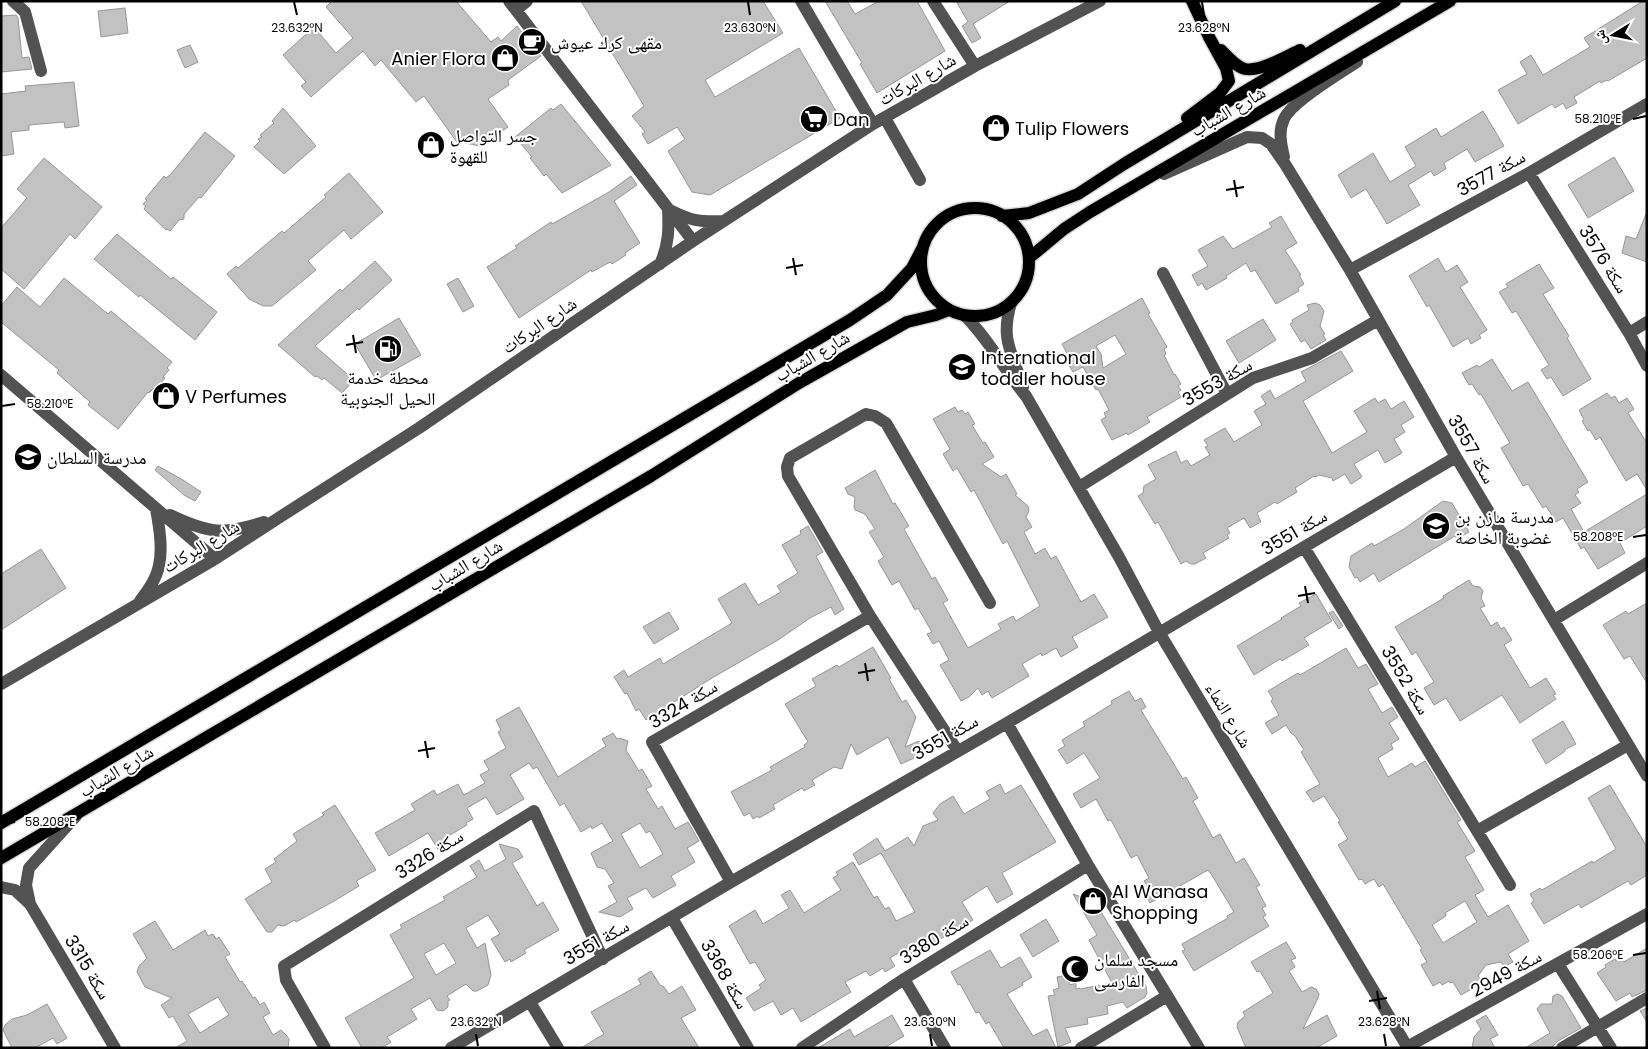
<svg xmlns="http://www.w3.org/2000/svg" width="1648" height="1049" font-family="Poppins,'Noto Naskh Arabic',sans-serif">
  <rect width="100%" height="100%" fill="#fff"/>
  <!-- building -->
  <path fill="#c2c2c2" stroke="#969696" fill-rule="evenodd" d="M332,1H456L491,42L498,37L501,41L517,26L541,56L508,80L509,85L488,99L508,127L480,146L456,141L424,96L416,102L381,60L375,66L363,51L311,97L301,86L306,82L283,55L314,27L336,53L353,38L326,7Z
    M581,1H763L783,33L705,80L715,97L799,48L840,118L710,195L692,192L668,151L685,139L677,127L648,144L642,134L645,132L632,116L644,106Z
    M825,1H847L855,14L879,1H917L945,51L877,93L860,64L862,63Z
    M956,1H1010L973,24L981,38L972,43L962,26L968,22Z
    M1643,1H1647V58L1608,81L1607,80L1601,83L1600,81L1574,97L1577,103L1566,109L1563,103L1555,108L1552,104L1518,124L1498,90L1527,74L1520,62L1531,55L1543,75L1590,47L1584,38Z
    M125,8L128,33L101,37L98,11Z
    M16,15L18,18L22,58L29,57L32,69L1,72V16Z
    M190,45L198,62L185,68L177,50Z
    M74,82L79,126L65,128L64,122L29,125V130L11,132L14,154L1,156V94L26,91L25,86Z
    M561,104L611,165L562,193L546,174L544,176L530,158L532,157L515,137L551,108L553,110Z
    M283,108L316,146L284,174L254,147L260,141L258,139L262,137L260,135L274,123L272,121Z
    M1483,111L1504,146L1475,162L1467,149L1444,163L1446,169L1434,176L1431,171L1408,185L1420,205L1387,224L1366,189L1351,198L1338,175L1373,153L1390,182L1416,166L1405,147L1436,128L1441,137Z
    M205,132L235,156L201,198L199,197L184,214V219L179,220L170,231L167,229L166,230L144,209L146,206L143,204L147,200L145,199L164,176L166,178L171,174Z
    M1614,157L1634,191L1588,218L1568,185Z
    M44,158L102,207L75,239L70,234L24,289L1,269V228L27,198L17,189Z
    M349,173L383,212L351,239L344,230L308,261L316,270L272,306H263L249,299L227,274L236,266L238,268L282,231L284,233L326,197L324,195Z
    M631,176L637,185L614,201L640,243L625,253L626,255L612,264L610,262L592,272L591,270L519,318L487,267L517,248L515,246L551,222L552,224L609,192Z
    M1646,214H1647V262L1622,253L1626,236L1636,239Z
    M1281,216L1297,243L1285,250L1301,275H1299L1304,284L1298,288L1299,291L1276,304L1255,270L1251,272L1246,263L1226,276L1227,278L1206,290L1202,283L1198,286L1192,275L1208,266L1198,250L1223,236L1233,249L1272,227L1269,223Z
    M117,234L171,279L173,277L217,312L195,340L140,295L139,297L94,259Z
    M1438,258L1446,272L1457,265L1468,282L1460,287L1487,330L1479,335L1481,338L1471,344L1468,338L1453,347L1429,305L1427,307L1409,276Z
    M375,261L392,280L359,310L358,308L315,346L354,380L342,393L324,378L322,380L317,376L315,377L278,345L340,289L342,291Z
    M1539,264L1554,288L1543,294L1569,336L1567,338L1591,379L1563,396L1551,377L1547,379L1541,370L1549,365L1516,311L1512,313L1499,292L1508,287L1506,284Z
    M64,278L108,314L111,311L172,362L167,368L169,370L163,377L165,378L156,389L154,388L149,393L148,392L118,429L88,405L90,402L57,373L59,370L1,322V306L17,287L40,307Z
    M458,278L474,306L463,312L447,284Z
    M1142,298L1150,313L1148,314L1167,347L1164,349L1166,354L1164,355L1174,375L1175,374L1181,384L1178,386L1181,390L1178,392L1181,397L1147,417L1150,422L1128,435L1127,433L1112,440L1101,420L1106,417L1104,413L1109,410L1098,389L1096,390L1083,367L1073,372L1067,362L1069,357L1062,344ZM1115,335L1126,354L1103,368L1101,354L1096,346Z
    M1315,303L1320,305L1324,311L1320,326L1325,334L1323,335L1326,340L1311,349L1305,340L1301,342L1290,324L1293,322L1292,320L1309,310L1307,305Z
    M399,318L421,355L376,380L355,344Z
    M1263,319L1276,340L1239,363L1226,341Z
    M1341,351L1353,371L1303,401L1332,453L1367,432L1354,411L1375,398L1378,403L1385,399L1391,409L1404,401L1414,417L1401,425L1405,432L1394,439L1402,453L1385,463L1378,450L1354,464L1362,477L1351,484L1345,474L1333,481L1332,478L1319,475L1315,477L1314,476L1295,488L1297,492L1277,504L1275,502L1257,513L1261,522L1250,528L1244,518L1227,528L1230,533L1227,535L1229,538L1203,553L1206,558L1195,564H1191L1186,561L1181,564L1158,522L1155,524L1138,496L1143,493L1144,486L1156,479L1148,465L1176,451L1181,463L1187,460L1191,466L1210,455L1205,447L1208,446L1204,440L1225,428L1234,442L1262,425L1254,411L1266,404L1261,396L1270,390L1275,399L1306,381L1301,372Z
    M1492,359L1512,391L1528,382L1588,482L1577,489L1579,492L1575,495L1581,503L1571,509L1584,532L1647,494V526L1620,543L1625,553L1598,569L1584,547L1581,549L1563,518L1556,522L1546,506L1543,508L1528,484L1523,486L1501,448L1510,443L1481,394L1479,395L1472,384L1469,385L1462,373L1477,365L1479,367Z
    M1607,393L1611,398L1615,396L1619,403L1627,398L1634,409L1628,413L1647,443V490L1637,474L1626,481L1600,437L1596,440L1590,430L1588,431L1582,421L1584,420L1579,410Z
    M955,407L958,412L962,410L965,414L968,412L975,424L972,425L983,443L985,442L994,457L982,464L1001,477L1006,474L1017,494L1015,495L1028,506L1029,511L1026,517L1032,527L1024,532L1035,554L1045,548L1051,559L1056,556L1081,602L1094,594L1108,617L1072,637L1078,647L1061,657L1056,648L1042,656L1041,653L1022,664L1029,676L992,698L988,691L982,695L978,688L969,697L961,701L940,665L949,660L939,641L933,644L927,634L932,632L918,608L915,610L899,581L892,585L878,561L884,557L869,532L875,529L865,514L855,510L854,507L855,497L848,494L845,488L875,470L893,504L895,503L909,526L904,529L932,579L935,577L948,600L943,603L968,648L1001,629L998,624L1013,616L1016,621L1040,606L1007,541L1003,544L974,490L971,492L957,468L953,471L943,454L950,449L933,419Z
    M158,466L183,480L201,492L195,501L184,495L155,470Z
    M1443,501L1452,503L1469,532L1457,539L1455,536L1379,582L1374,573L1360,582L1357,577L1355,578L1349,567L1351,556L1372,543L1374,546L1404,529Z
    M808,526L823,552L816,556L844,609L835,615L831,607L810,618L778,640L712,678L646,720L639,709L636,711L627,693L625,694L614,677L624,670L628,677L660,658L663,664L732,623L718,599L745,583L758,605L781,592L777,586L798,573L782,545L801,534L800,531Z
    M41,549L66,588L1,630V574Z
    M1469,580L1473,586L1480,587L1483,591L1481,598L1485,606L1480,608L1491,626L1497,622L1501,629L1504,627L1512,640L1504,645L1530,688L1546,678L1556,694L1553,695L1556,699L1520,723L1502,695L1460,721L1446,698L1434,705L1424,688L1434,682L1416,652L1412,655L1395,627L1444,598L1443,596Z
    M1316,594L1332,621L1304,638L1309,645L1282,661L1280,659L1254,675L1237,646L1282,619L1281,618L1301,606L1299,603Z
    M1647,603V683L1630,656L1624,659L1603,625L1626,611L1628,614Z
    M1333,611L1343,626L1339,629L1329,613Z
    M669,612L679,629L654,644L643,627Z
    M873,647L891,678L889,679L902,702L906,700L916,717L905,747L919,741L925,753L901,764L888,737L857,755L851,744L842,769L834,767L812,780L815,785L804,791L802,788L773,805L775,809L759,818L758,816L753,819L750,813L744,816L731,792L772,770L770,767L805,747L804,745L808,742L785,704L816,686L812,679L837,665L839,667Z
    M1346,648L1358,668L1366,664L1378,684L1368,689L1382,713L1392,707L1398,717L1389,723L1399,739L1391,744L1393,749L1378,758L1388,777L1412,763L1415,767L1425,761L1461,820L1457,822L1475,851L1465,857L1484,890L1475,895L1488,917L1508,905L1529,941L1508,954L1513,962L1504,967L1501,962L1486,965L1478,976L1482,983L1461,995L1453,982L1450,983L1449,981L1442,985L1440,982L1433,986L1421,965L1427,962L1420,950L1422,949L1383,884L1379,887L1374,879L1365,884L1362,879L1359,880L1338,845L1348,839L1338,822L1340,821L1324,796L1313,802L1306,792L1320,784L1301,752L1304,750L1295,736L1291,733L1286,725L1272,734L1265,723L1279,715L1271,701L1273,699L1268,691L1298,673L1300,675ZM1465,901L1477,922L1443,943L1432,925L1446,916L1445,913Z
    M1129,691L1135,701L1141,698L1146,707L1141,710L1183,779L1186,777L1198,798L1193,801L1213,838L1220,834L1236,863L1244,858L1260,885L1256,887L1266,906L1262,908L1266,915L1263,917L1269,926L1194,971L1182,951L1185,950L1182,944L1228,918L1227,916L1234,912L1213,877L1208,870L1150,903L1143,890L1148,887L1144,881L1149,878L1137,855L1131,858L1111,820L1108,821L1096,799L1081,808L1073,794L1100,778L1084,753L1067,764L1058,750L1065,746L1062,740L1085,726L1083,722L1112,704L1111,701Z
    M519,707L558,777L606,746L602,739L613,733L617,739L619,738L628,741L626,750L639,771L642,769L652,786L646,789L658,809L662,806L675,829L688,822L699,841L687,848L695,862L671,876L676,885L653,898L646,888L627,898L633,909L620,917L599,912L617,902L608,886L614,883L605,869L597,867L591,853L613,841L602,823L592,829L591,826L581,832L564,803L560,806L537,767L533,769L529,763L510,775L524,799L497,815L486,797L467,808L473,819L466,823L467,825L445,838L452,848L441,854L428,833L389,856L375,833L415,810L411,804L434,790L437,795L458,784L464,795L485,783L480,775L489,770L484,761L506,748L498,732L501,730L496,720ZM640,823L646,833L650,831L663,854L640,868L621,834Z
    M1563,721L1576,744L1566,749L1564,752L1546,764L1532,740Z
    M1000,784L1005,794L1021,785L1056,842L1002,873L1013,894L997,903L987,886L962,902L973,920L913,955L908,947L890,958L895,966L885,972L883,968L870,976L866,971L845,982L851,992L801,1022L793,1008L781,1015L773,1001L754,1011L746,998L761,988L759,985L766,980L755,962L750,964L729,926L755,910L763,924L789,908L781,895L790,890L804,913L841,890L833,878L838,875L836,872L853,862L874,898L877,896L885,909L889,907L896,921L915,912L881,853L859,865L853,854L877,838L885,851L908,837L914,846L923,826L938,820L933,813L940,804L953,796L964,814L990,799L986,792Z
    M1610,785L1647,847V875L1631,885L1628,881L1581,908L1579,904L1544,924L1531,903L1534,901L1530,894L1540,888L1542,890L1592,861L1593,863L1616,849L1588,798Z
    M335,805L376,870L356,881L359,886L336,900L296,922L295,920L284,926L278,925L272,932H267L245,899L272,882L265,869L276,862L274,859L297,841L293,834L324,815L322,813Z
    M499,844L518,849L523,857L512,863L537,906L543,902L559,930L524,950L526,953L511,962L510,959L505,962L491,939L500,934L488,915L466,928L477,948L485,943L491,975L488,985L477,991H473L466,984L447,996L450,1000L448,1001V1007L443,1011L437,1010L430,998L411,1009L417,1019L387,1037L391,1042L381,1048H362L345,1018L414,978L390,935L402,928L400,925L445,900L443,897L477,877L470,866L479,860L485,871L506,859ZM444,943L456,963L436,975L424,954Z
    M1073,894L1095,902L1146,986L1147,993L1145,997L1127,1008L1123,1002L1107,1006L1108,1014L1087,1018L1088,1024L1065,1028L1071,1042L1058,1047L1048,996L1055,995L1053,990L1059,988L1057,977L1068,975L1070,985L1076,983V989L1080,988V989L1112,983L1089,940L1097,935Z
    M1046,919L1059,941L1033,957L1020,935Z
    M155,921L173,950L205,930L208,936L213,934L216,939L219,937L230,954L225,957L240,982L242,981L253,998L255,997L260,1005L264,1002L270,1013L263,1017L273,1035L281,1030L286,1035L289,1039L288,1048H175L187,1041L173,1016L169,1018L161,1005L172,998L145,987L137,972L139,966L147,958L133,934ZM218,997L229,1015L200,1033L188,1014Z
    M1286,942L1296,958L1291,960L1295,967L1289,971L1302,992L1311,987L1316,989L1319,994L1318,998L1303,1029L1327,1015L1337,1036L1316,1048H1246L1237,1027L1238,1022L1245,1016L1243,1012L1273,993L1260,971L1257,972L1251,962Z
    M1647,948V990L1632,997L1630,993L1616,1001L1597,973L1606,967L1605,965L1615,959L1616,961L1622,958L1624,962Z
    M990,950L1001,968L1020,957L1032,977L1022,983L1023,985L1007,994L1033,1036L1047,1029L1056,1048H1004L989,1022L986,1024L979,1012L976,1013L960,984L958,985L951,972Z
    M651,971L660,985L664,987L669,994L682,986L696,1010L681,1018L699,1048H581L604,1034L591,1012L641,984L638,979Z
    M1557,994L1562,996L1581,1028L1558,1041L1551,1048H1525L1550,1033L1537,1009L1541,1004H1552L1553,996Z
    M47,1004L67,1038L57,1044L53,1038L35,1048H12L3,1030L5,1025L12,1019L27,1015Z
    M1647,1008V1022L1640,1011Z
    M892,1015L904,1036L884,1048H818L850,1029L854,1037Z
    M1486,1015L1498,1035L1490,1039L1495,1048H1472L1474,1037L1481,1029L1476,1021Z"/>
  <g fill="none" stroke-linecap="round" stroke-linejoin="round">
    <defs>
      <path id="major" d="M1221,50C1228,57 1236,67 1245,69C1260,72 1287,56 1300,50
        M1187,118L1220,93L1229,81L1226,68L1209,37L1192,1
        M921 262a54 54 0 1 1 108 0a54 54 0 1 1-108 0Z
        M1002,216L1029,213L1078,194L1124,164L1395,1
        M1029,258L1064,229L1090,212L1450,1
        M1,823L850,320L887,295L912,268L923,247
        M1,858L651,476L799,383L907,322L936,315L949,310"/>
    </defs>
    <!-- major casing -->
    <use href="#major" stroke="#dbdbdb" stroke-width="15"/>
    <!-- minor -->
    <path stroke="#525252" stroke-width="12" d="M13,1L25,12L41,71
      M509,1L693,241
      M801,1L873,124
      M933,1L975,66
      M516,10L527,1
      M885,118L920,180
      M1284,157C1281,144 1278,131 1284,119C1291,102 1340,73 1357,62
      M1529,173L1629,333L1647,366
      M1164,174L1247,137L1262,138L1271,144L1285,164L1350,270L1456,457L1647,776
      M672,211C692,221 700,222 723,221
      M660,264C669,245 669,228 668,209
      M1350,270L1529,173L1647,104
      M1163,273L1227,394
      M1011,303C1000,340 1012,352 1023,387
      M964,315C989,339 1004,370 1026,396L1119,557L1159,632L1408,1048
      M1629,333L1647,322
      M1,375L215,559
      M1079,487L1253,378L1312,358L1378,320
      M170,515C210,534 223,535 264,522
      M1304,547L1510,885
      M140,601C148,590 157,578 159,565C163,548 159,526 156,509
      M1554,620L1647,563
      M1,684L215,559L280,517L419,428L693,241L873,124L975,66L1100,1
      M1007,723L1088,865L1199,1048
      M957,750L870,616L788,476L787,467L790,458L866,414L875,416L886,423L990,603
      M1477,831L1628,745
      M731,882L652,742L870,616
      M1,887L15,890L30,904L115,1048
      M30,904L26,885L29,868L76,816
      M672,918L748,1048
      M1558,964L1611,1048
      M904,979L945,1048
      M530,1002L558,1048
      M1407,1047L1647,914
      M325,1048L286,980L284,966L534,811L603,959
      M451,1048L731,882L1007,723L1456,457
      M802,1048L904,979L1088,865
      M1081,1048L1167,996
      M1562,1048L1647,998"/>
    <!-- major -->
    <use href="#major" stroke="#000" stroke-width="12"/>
  </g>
  <!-- ticks -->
  <path fill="none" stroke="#000" stroke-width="2" d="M294,2L297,15M748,2L750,15M1202,2L1204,15M1633,119L1646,116M1234,180L1237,197M1226,190L1244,187M793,258L796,275M786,268L803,265M353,335L356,353M346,345L363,342M2,406L15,404M1633,537L1646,535M1305,586L1308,603M1298,596L1315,593M865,663L868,681M858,673L875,670M425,741L428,758M418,751L435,748M2,824L15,822M1633,955L1646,953M1377,991L1380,1009M1369,1001L1387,998M476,1034L478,1046M930,1034L932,1046M1384,1034L1386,1046"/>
  <!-- icons -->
  <defs>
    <symbol id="cafe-disc" viewBox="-11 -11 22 22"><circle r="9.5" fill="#000" stroke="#fff"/><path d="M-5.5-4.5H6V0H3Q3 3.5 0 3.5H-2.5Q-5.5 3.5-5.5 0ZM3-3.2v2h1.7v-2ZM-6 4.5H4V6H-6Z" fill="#fff"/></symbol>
    <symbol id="shop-disc" viewBox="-11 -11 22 22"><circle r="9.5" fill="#000" stroke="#fff"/><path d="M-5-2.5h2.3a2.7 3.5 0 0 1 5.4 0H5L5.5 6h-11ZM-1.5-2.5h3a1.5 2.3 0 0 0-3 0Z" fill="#fff"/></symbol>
    <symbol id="supermarket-disc" viewBox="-11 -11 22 22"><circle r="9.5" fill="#000" stroke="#fff"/><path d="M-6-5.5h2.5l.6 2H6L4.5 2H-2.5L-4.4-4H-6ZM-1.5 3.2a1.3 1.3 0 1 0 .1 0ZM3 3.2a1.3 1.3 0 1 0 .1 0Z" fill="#fff"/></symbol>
    <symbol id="fuel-disc" viewBox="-11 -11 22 22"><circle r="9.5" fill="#000" stroke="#fff"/><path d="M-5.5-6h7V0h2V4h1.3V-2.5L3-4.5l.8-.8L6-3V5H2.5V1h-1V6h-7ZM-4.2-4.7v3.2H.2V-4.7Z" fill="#fff"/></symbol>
    <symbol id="school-disc" viewBox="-11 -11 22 22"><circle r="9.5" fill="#000" stroke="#fff"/><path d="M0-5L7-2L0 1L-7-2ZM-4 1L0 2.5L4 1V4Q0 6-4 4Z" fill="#fff"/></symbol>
    <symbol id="mosque-disc" viewBox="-11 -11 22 22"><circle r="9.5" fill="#000" stroke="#fff"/><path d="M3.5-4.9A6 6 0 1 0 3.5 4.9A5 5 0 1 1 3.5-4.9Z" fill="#fff"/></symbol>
  </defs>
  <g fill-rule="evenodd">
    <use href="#cafe-disc" x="516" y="26" width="32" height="32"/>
    <use href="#shop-disc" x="489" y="42" width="32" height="32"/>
    <use href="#supermarket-disc" x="798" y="103" width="32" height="32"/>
    <use href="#shop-disc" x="980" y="112" width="32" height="32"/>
    <use href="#shop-disc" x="415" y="129" width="32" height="32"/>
    <use href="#fuel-disc" x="372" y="333" width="32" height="32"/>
    <use href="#school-disc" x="946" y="351" width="32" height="32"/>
    <use href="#shop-disc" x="150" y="380" width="32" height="32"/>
    <use href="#school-disc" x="12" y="441" width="32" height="32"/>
    <use href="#school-disc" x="1420" y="510" width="32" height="32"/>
    <use href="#shop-disc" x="1077" y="885" width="32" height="32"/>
    <use href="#mosque-disc" x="1059" y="953" width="32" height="32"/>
  </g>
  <g text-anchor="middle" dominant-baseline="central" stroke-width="4" stroke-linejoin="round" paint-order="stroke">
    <!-- poi labels -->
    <g font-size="18" fill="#000" stroke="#fff" text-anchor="start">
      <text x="551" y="42">مقهى كرك عيوش</text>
      <text x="486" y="58" text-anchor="end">Anier Flora</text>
      <text x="833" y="119">Dan</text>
      <text x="1015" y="128">Tulip Flowers</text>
      <text x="450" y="135">جسر التواصل<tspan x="450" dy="21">للقهوة</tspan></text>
      <text x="981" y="357">International<tspan x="981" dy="21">toddler house</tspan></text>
      <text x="388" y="377" text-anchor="middle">محطة خدمة<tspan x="388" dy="21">الحيل الجنوبية</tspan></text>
      <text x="185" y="396">V Perfumes</text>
      <text x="47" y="457">مدرسة السلطان</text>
      <text x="1455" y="516">مدرسة مازن بن<tspan x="1455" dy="21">غضوبة الخاصة</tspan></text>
      <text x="1112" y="891">Al Wanasa<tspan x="1112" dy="21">Shopping</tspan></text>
      <text x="1094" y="959">مسجد سلمان<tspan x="1094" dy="21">الفارسى</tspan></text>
    </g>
    <!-- street labels -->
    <g font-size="18" fill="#000" stroke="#fff">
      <text transform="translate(917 79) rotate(-30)">شارع البركات</text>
      <text transform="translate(1228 111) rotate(-30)">شارع الشباب</text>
      <text transform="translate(1491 173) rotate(-29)">سكة 3577</text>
      <text transform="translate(1604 259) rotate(58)">سكة 3576</text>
      <text transform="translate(539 325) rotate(-34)">شارع البركات</text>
      <text transform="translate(812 356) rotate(-30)">شارع الشباب</text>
      <text transform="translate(1217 382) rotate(-30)">سكة 3553</text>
      <text transform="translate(1472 449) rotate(60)">سكة 3557</text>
      <text transform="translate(1294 532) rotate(-30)">سكة 3551</text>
      <text transform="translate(201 546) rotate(-31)">شارع البركات</text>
      <text transform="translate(465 565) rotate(-31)">شارع الشباب</text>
      <text transform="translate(1406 680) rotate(59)">سكة 3552</text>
      <text transform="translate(683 704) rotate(-31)">سكة 3324</text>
      <text transform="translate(1229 715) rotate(59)">شارع النماء</text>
      <text transform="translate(945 737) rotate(-30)">سكة 3551</text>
      <text transform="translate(116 771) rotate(-31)">شارع الشباب</text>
      <text transform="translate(429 854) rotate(-32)">سكة 3326</text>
      <text transform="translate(934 939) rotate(-32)">سكة 3380</text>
      <text transform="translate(596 942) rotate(-30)">سكة 3551</text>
      <text transform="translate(88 967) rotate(59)">سكة 3315</text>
      <text transform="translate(1506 973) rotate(-29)">سكة 2949</text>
      <text transform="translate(725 974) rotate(60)">سكة 3368</text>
    </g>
  </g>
  <g font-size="12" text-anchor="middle" fill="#000" stroke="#fff" stroke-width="4" stroke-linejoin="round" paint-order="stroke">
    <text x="297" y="32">23.632°N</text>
    <text x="1204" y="32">23.628°N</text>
    <text x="750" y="32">23.630°N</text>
    <text x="1598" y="123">58.210°E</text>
    <text x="50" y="408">58.210°E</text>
    <text x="1598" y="541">58.208°E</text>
    <text x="50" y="826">58.208°E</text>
    <text x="1598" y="959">58.206°E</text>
    <text x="476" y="1026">23.632°N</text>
    <text x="930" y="1026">23.630°N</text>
    <text x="1384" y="1026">23.628°N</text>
  </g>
  <!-- border -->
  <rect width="1648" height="1049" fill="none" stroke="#000000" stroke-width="5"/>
  <!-- north arrow -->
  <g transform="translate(1613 35) rotate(260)" stroke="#ffffff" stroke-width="4" paint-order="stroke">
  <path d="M0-4L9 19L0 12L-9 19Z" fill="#000000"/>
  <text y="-8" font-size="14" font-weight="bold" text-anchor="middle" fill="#000000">ش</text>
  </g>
</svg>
